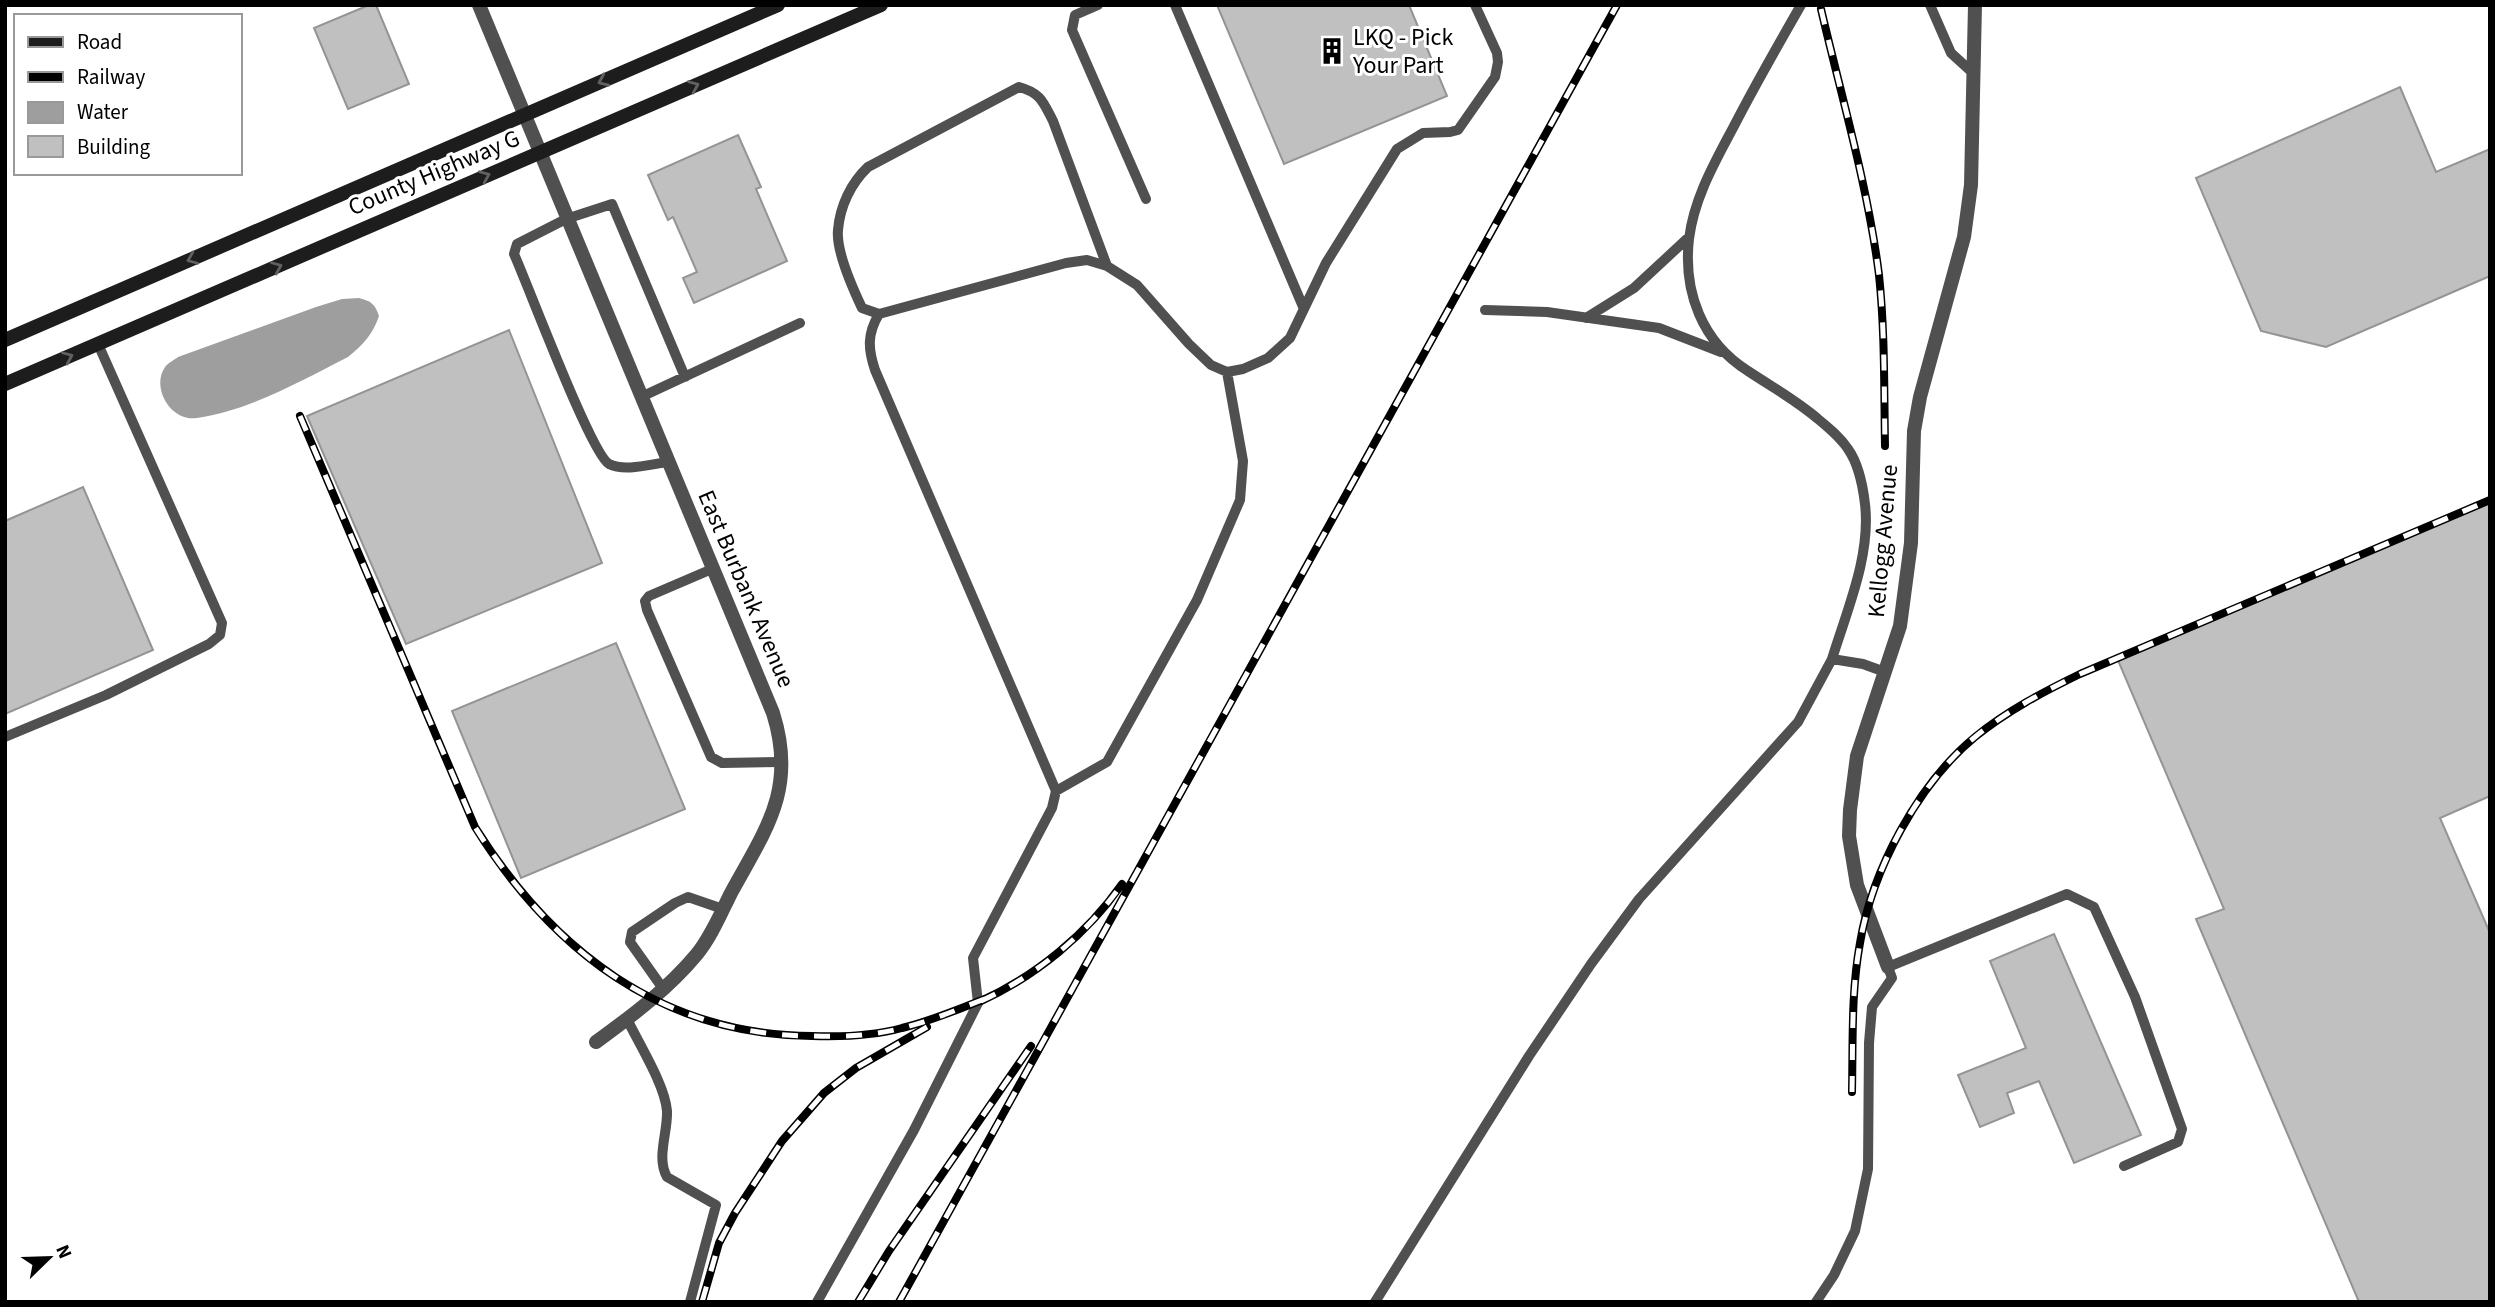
<svg xmlns="http://www.w3.org/2000/svg" width="2495" height="1307" font-family="'Source Sans 3',sans-serif">
  <rect width="100%" height="100%" fill="#fff"/>
  <!-- water -->
  <path fill="#9e9e9e" d="M359,298C371,301 375,304 379,316C373,334 363,345 348,357C301,381 250,410 197,418C170,422 151,387 165,367C168,363 174,360 178,357L316,307L342,299Z"/>
  <!-- building -->
  <path fill="#c0c0c0" stroke="#949494" stroke-width="2" d="M369,5H376L409,84L348,109L314,28Z
    M1217,5H1409L1447,96L1284,164Z
    M2400,87L2436,172L2490,149V276L2326,347L2261,331L2196,178Z
    M738,135L761,187L756,189L787,261L694,303L683,278L697,272L673,217L668,220L648,175Z
    M509,330L602,563L406,644L307,416Z
    M83,487L153,650L5,714V521Z
    M2490,500V796L2440,818L2490,933V1302H2359L2196,919L2224,909L2117,658Z
    M616,643L685,809L521,878L452,711Z
    M2054,934L2141,1135L2074,1163L2039,1081L2007,1093L2014,1113L1980,1127L1958,1075L2026,1048L1990,961Z"/>
  <g fill="none" stroke-linecap="round" stroke-linejoin="round">
    <!-- service -->
    <path stroke="#505050" stroke-width="10" d="M1098,5L1075,15L1072,30L1146,199
      M1175,5L1304,309
      M1801,5C1778,45 1755,85 1734,126C1715,162 1694,198 1689,239C1683,292 1702,342 1748,371C1772,387 1796,400 1818,419C1829,428 1840,437 1848,449C1858,463 1863,487 1865,504C1871,556 1847,610 1832,659
      M1930,5L1951,53L1973,73
      M1107,266L1053,121C1043,102 1041,93 1019,87L868,167C851,183 840,206 838,230C836,250 853,289 862,308L879,314L1066,263L1087,260L1107,266L1137,285L1189,344L1211,365L1227,372L1243,369L1268,358L1290,338L1326,263L1397,149L1423,133L1450,132L1458,130L1495,77L1498,62L1497,53L1475,5
      M1485,310L1547,312L1659,328L1721,352
      M1586,318L1634,288L1689,237
      M641,397L800,323
      M668,462C651,464 625,472 609,464C591,454 528,285 514,254L517,244L566,219L612,204L685,377
      M712,569L649,596L645,601L647,610L711,757L722,763L783,762
      M5,737L106,695L209,644L220,635L222,623L98,344
      M1056,791L1107,762L1197,600L1240,500L1243,461L1227,372
      M664,990L630,942L632,932L675,903L688,897L723,909
      M627,1019C639,1044 665,1085 667,1111C668,1132 656,1158 667,1177L716,1205L690,1302
      M817,1302L914,1130L978,1003L973,958L1052,808L1056,791L875,370C868,349 867,334 879,314
      M1375,1302L1529,1056L1591,964L1639,899L1798,722L1832,659L1863,664L1885,672
      M1816,1302L1834,1275L1855,1231L1868,1169L1869,1043L1872,1007L1892,978L1888,967L2067,894L2094,907L2135,997L2182,1129L2178,1142L2124,1166"/>
    <!-- minor -->
    <path stroke="#505050" stroke-width="14" d="M479,5L773,713C797,789 766,829 731,893C721,913 711,937 697,954C668,989 633,1015 596,1042
      M1888,967L1857,885L1849,836L1850,810L1857,756L1900,626L1911,543L1914,431L1920,397L1964,237L1971,185L1975,5"/>
    <!-- secondary -->
    <path stroke="#1d1d1d" stroke-width="14" d="M5,340L778,5
      M5,384L881,5"/>
    <defs>
      <path id="rail" d="M1821,9C1841,95 1868,187 1879,275C1885,332 1884,389 1885,446
        M300,416L475,827C552,950 661,1035 812,1036C841,1037 873,1036 902,1028C931,1021 959,1009 987,998
        M981,1001C1036,976 1087,934 1122,884
        M1852,1092C1853,1042 1851,992 1860,943C1872,870 1918,784 1975,737C2007,711 2043,692 2080,674L2490,500
        M702,1302L719,1243L735,1213L782,1141L824,1093L856,1068L927,1027
        M858,1302L889,1251L1031,1046
        M899,1302L1617,5"/>
    </defs>
    <!-- rail casing -->
    <use href="#rail" stroke="#000" stroke-width="8"/>
    <!-- rail -->
    <use href="#rail" stroke="#fff" stroke-width="5" stroke-dasharray="16" stroke-linecap="butt"/>
  </g>
  <!-- one-way arrows -->
  <defs><path id="oneway-chevron" d="M-2-3.5L2.5 0L-2 3.5" fill="none" stroke-width="1.6" stroke-linecap="round" stroke-linejoin="round" transform="scale(1.75)"/></defs>
  <g stroke="#616161">
    <use href="#oneway-chevron" transform="translate(603 81) rotate(156)"/>
    <use href="#oneway-chevron" transform="translate(694 86) rotate(-23)"/>
    <use href="#oneway-chevron" transform="translate(485 176) rotate(-23)"/>
    <use href="#oneway-chevron" transform="translate(192 259) rotate(157)"/>
    <use href="#oneway-chevron" transform="translate(277 267) rotate(-23)"/>
    <use href="#oneway-chevron" transform="translate(68 357) rotate(-23)"/>
  </g>
  <!-- icons -->
  <defs>
    <symbol id="building-bare" viewBox="-9 -9 18 18"><path d="M-4-6H4V6H1V3H-1V6H-4ZM-2.5-4.3h1.7v1.8h-1.7ZM.8-4.3h1.7v1.8H.8ZM-2.5-1h1.7V.8h-1.7ZM.8-1h1.7V.8H.8Z" fill="#000" stroke="#fff" stroke-width="2.5" paint-order="stroke"/></symbol>
  </defs>
  <g fill-rule="evenodd">
    <use href="#building-bare" x="1313" y="32" width="38" height="38"/>
  </g>
  <g text-anchor="middle" dominant-baseline="central" stroke-width="6" stroke-linejoin="round" paint-order="stroke">
    <!-- poi labels -->
    <g font-size="24" fill="#000" stroke="#fff" text-anchor="start">
      <text x="1353" y="37">LKQ - Pick<tspan x="1353" dy="28">Your Part</tspan></text>
    </g>
    <!-- street labels -->
    <g font-size="24" fill="#000" stroke="#fff">
      <text transform="translate(434 173) rotate(-23)">County Highway G</text>
      <text transform="translate(1883 541) rotate(-85)">Kellogg Avenue</text>
      <text transform="translate(746 589) rotate(67)">East Burbank Avenue</text>
    </g>
  </g>
  <!-- border -->
  <rect width="2495" height="1307" fill="none" stroke="#000000" stroke-width="14"/>
  <!-- legend -->
  <rect x="14" y="14" width="228" height="161" fill="#ffffff" stroke="#999999" stroke-width="2"/>
  <rect x="28" y="37" width="35" height="10" fill="#1d1d1d" stroke="#999999" stroke-width="2"/>
  <text x="77" y="49" font-size="21" fill="#000000">Road</text>
  <rect x="28" y="72" width="35" height="10" fill="#000000" stroke="#999999" stroke-width="2"/>
  <text x="77" y="84" font-size="21" fill="#000000">Railway</text>
  <rect x="28" y="102" width="35" height="21" fill="#9e9e9e" stroke="#999999" stroke-width="2"/>
  <text x="77" y="119" font-size="21" fill="#000000">Water</text>
  <rect x="28" y="136" width="35" height="21" fill="#c0c0c0" stroke="#999999" stroke-width="2"/>
  <text x="77" y="154" font-size="21" fill="#000000">Building</text>
  <!-- north arrow -->
  <g transform="translate(49 1258) rotate(67)" stroke="#ffffff" stroke-width="5" paint-order="stroke">
  <path d="M0-5L12 26L0 18L-12 26Z" fill="#000000"/>
  <text y="-10" font-size="19" font-weight="bold" text-anchor="middle" fill="#000000">N</text>
  </g>
</svg>
